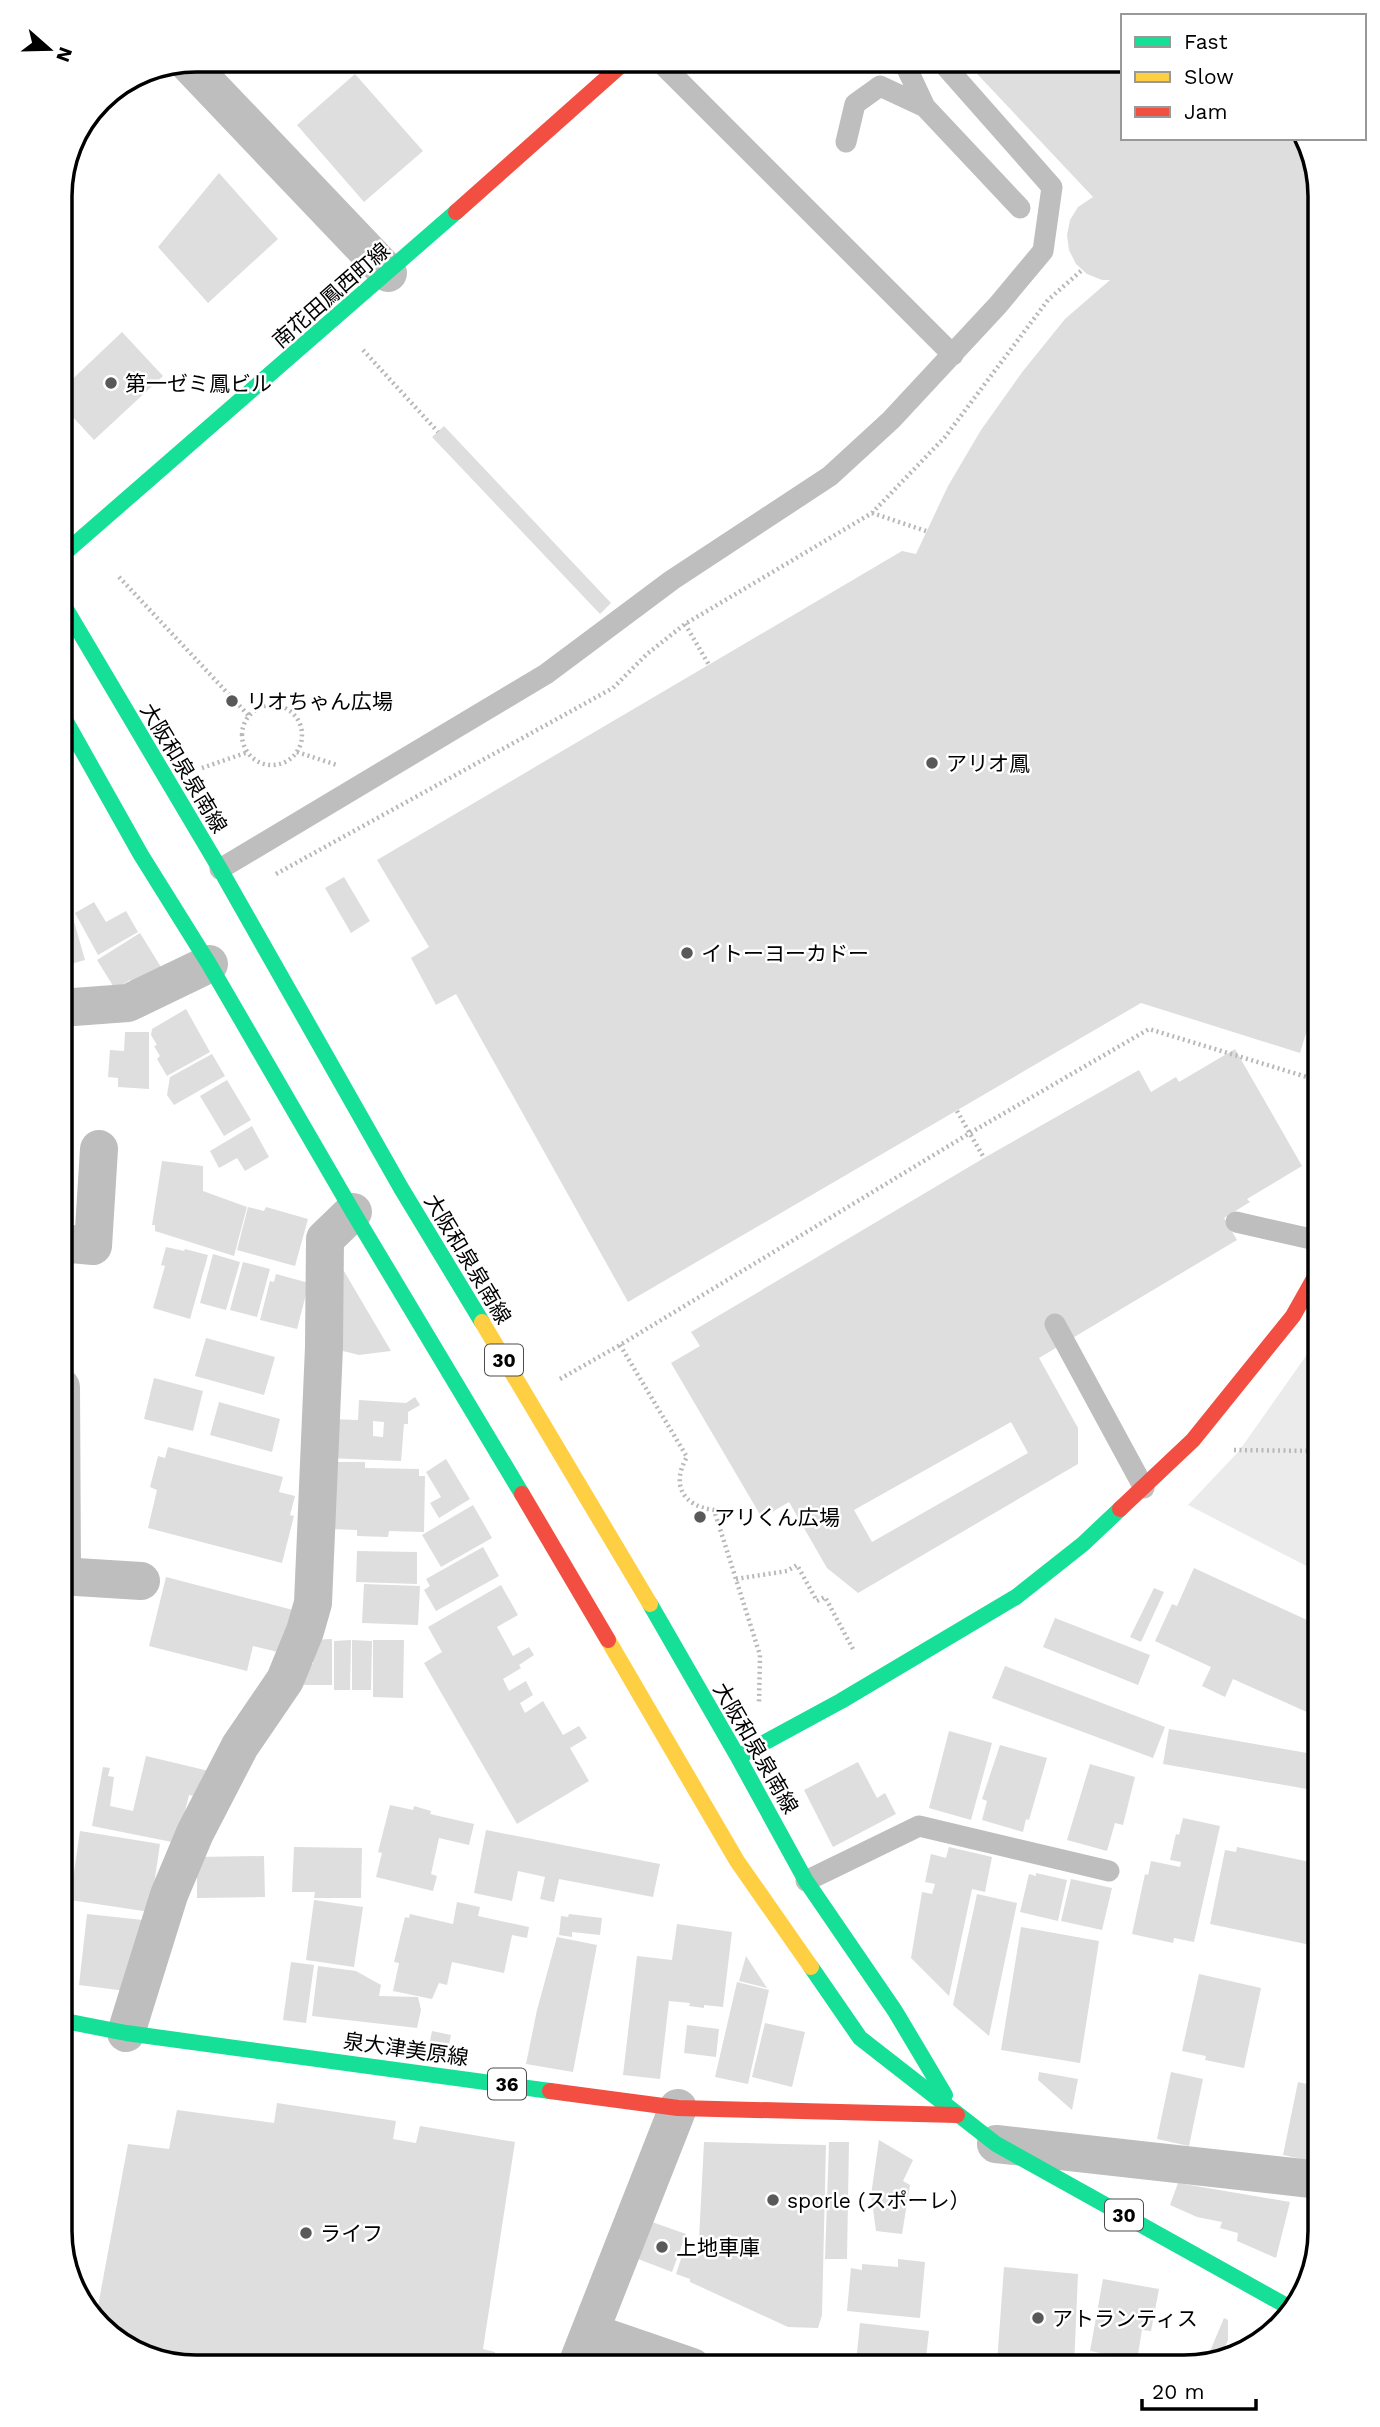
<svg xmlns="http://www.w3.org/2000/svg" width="1380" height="2427" font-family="'Work Sans','Noto Sans JP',sans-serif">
  <rect width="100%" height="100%" fill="#fff"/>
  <!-- green -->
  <path fill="#ebebeb" d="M1320,1336V1573L1188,1505L1239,1451Z"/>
  <!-- building -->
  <path fill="#dedede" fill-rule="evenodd" d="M964,60H1123V138H1307L1320,195V988L1300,1053L1141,1003L628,1302L456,994L436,1005L411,958L429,947L377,860L902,551L916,554L948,486L981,430L1023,371L1065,319L1110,280H1102L1087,274L1076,264L1069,250L1067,235L1070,220L1078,207L1093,197Z
    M355,74L423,151L364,202L297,125Z
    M219,173L278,239L208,303L158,247Z
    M122,332L163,376L94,440L60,403V391Z
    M444,426L611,603L600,614L432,437Z
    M344,877L370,921L351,933L325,888Z
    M94,902L106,922L126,911L138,932L98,955L75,913Z
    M71,911L85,960L60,967V914Z
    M140,933L164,972L136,989L130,980L115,989L97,960Z
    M186,1009L210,1052L167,1076L157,1059L160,1056L154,1046L157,1045L151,1035L152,1029Z
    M125,1032H149V1089L118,1087V1078L108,1077L110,1050L124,1051Z
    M1235,1049L1302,1166L1247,1199L1250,1202L1224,1218L1237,1240L1039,1358L1078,1428V1464L858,1593L827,1568L789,1502L762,1518L671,1363L700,1346L691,1332L984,1158L1139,1070L1151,1092L1176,1077L1179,1082ZM1011,1422L1028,1453L872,1542L854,1510Z
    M212,1054L225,1076L174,1105L167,1095L170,1077Z
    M227,1080L251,1120L224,1136L200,1096Z
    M252,1126L269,1157L245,1171L237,1158L219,1168L210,1151Z
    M162,1161L203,1166V1191L247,1207L234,1256L155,1231V1225H152Z
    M248,1207L264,1211L266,1207L308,1219L295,1266L237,1250Z
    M166,1247L184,1251L185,1249L208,1255L190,1319L153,1308L165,1266L161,1265Z
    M213,1254L240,1262L226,1310L200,1303Z
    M243,1262L270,1269L257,1317L230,1310Z
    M341,1266L391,1351L359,1355L335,1349Z
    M276,1274L309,1283L297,1329L260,1320L270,1281L274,1282Z
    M206,1338L275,1357L264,1395L195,1376Z
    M154,1378L203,1391L193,1431L144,1419Z
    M415,1397L420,1405L408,1412V1424H404L401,1461L328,1458L330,1419L358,1420L359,1400L406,1403ZM373,1421L384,1422L383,1437L373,1436Z
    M219,1402L280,1419L272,1452L210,1435Z
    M168,1447L283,1477L279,1492L295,1496L290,1515L294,1516L282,1563L148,1528L157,1490L150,1487L158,1456L165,1458Z
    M446,1459L470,1499L439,1518L430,1503L441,1497L426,1472Z
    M333,1462H365V1468L419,1469V1476H425L424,1532L389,1531L388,1537L357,1536V1530L331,1529Z
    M473,1505L492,1538L441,1567L422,1535Z
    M483,1547L499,1576L436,1611L424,1590L430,1586L426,1579Z
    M357,1551L417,1552V1584L356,1582Z
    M1194,1568L1320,1626V1718L1233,1679L1225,1697L1202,1686L1211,1667L1155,1641L1172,1604L1177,1606Z
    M166,1577L293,1610L282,1653L253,1646L247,1671L149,1646Z
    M364,1584L420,1586L418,1625L362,1623Z
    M501,1585L518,1615L497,1627L513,1656L529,1647L534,1655L519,1665L521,1668L503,1679L509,1691L526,1681L533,1695L520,1703L525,1713L543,1701L563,1735L579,1726L587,1738L570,1748L589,1781L517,1824L424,1663L442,1652L428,1627Z
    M1154,1588L1164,1592L1141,1642L1130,1637Z
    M1055,1618L1150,1655L1138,1685L1043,1647Z
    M332,1639V1685H304L303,1664H313L312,1640Z
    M351,1640L350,1690H334V1641Z
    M352,1640L372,1641L371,1690H352Z
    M373,1640H404L403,1698L373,1697Z
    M1005,1666L1165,1727L1153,1758L992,1698Z
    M1169,1729L1313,1754L1307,1789L1163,1764Z
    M949,1731L992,1743L971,1820L929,1808Z
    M1000,1745L1047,1758L1029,1820L1026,1819L1023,1832L982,1820L987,1801L982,1799Z
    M146,1756L209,1771L203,1798L189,1795L177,1843L92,1826L103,1767L110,1768L108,1776L114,1777L110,1806L133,1811Z
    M858,1762L877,1798L885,1793L896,1814L833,1847L804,1790Z
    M1090,1764L1135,1777L1123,1825L1115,1823L1107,1851L1067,1840Z
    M390,1805L413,1810L414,1806L431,1811L430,1814L474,1824L469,1845L439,1838L431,1874L437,1876L433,1891L376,1877L382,1853L378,1852Z
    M1183,1818L1220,1826L1194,1942L1174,1938L1173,1943L1132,1934L1145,1874L1148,1875L1151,1861L1180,1867L1181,1862L1170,1860L1176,1834L1179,1835Z
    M486,1830L660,1864L653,1897L559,1879L554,1902L540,1899L545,1877L518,1871L512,1901L474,1893Z
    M80,1831L160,1844L150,1912L70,1900Z
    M294,1847L362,1848L361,1898H314L315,1892H292Z
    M949,1847L992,1857L985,1892L972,1889L949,1996L911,1958L922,1892L932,1894L935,1884L925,1882L931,1854L946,1858Z
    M1237,1847L1320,1864V1947L1210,1924L1225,1850L1236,1852Z
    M264,1856L265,1897L197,1898V1857Z
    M1036,1873L1067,1880L1058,1921L1020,1912L1029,1874L1036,1876Z
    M1071,1879L1112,1888L1102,1930L1061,1921Z
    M977,1894L1017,1903L989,2036L953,2005Z
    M314,1900L363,1907L354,1967L306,1960Z
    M457,1902L480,1907L478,1916L529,1927L527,1938L512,1935L504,1973L452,1962L447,1985L439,1983L432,1999L393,1991L399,1963L394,1962L405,1917L409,1918L410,1914L453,1924Z
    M87,1914L143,1920L126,1991L79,1985Z
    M569,1914L602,1918L600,1935L572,1932V1937L559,1935L561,1916L568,1917Z
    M677,1924L732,1932L723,2007L704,2005V2008L689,2006L690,2003L669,2001L660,2079L623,2075L637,1956L672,1960Z
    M1021,1927L1099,1941L1080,2063L1001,2050Z
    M557,1937L597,1945L573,2072L526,2064L537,2010Z
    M746,1956L767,1988L739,1981Z
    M291,1962L314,1965L306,2023L283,2020Z
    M318,1966L356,1971L381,1985L379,1996L418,1997L421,2010L417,2028L312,2016Z
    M1199,1974L1261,1988L1244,2068L1205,2060L1206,2056L1182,2051Z
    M737,1982L769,1990L748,2084L715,2077Z
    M765,2023L805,2032L792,2087L752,2077Z
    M687,2025L719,2029L716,2057L684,2053Z
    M432,2031L451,2035L448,2050L429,2046Z
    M1039,2072L1078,2079L1072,2110L1038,2080Z
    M1171,2072L1203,2079L1189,2146L1157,2139Z
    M1298,2082L1320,2087V2163L1283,2155Z
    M277,2103L396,2121L393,2139L416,2143L420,2126L515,2142L483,2349L495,2352L493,2367H187L120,2345L96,2317L128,2144L169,2149L177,2110L274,2123Z
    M879,2140L913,2160L903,2181L910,2185L902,2234L876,2231L871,2195Z
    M704,2142L826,2145L822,2315L818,2328L788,2327L690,2282V2279L676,2274L683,2253L698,2258Z
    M829,2142H849L847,2259H825Z
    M1178,2183L1290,2202L1276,2258L1237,2241L1238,2233L1220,2228L1222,2222L1197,2217L1170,2205Z
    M652,2222L686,2234L672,2272L638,2259Z
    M898,2259L925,2262L920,2318L847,2311L851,2268L862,2270V2264L898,2267Z
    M1004,2267L1078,2274L1074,2367L997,2363Z
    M1103,2279L1159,2289L1151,2331L1142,2330L1137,2360L1090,2351Z
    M1224,2318L1228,2320V2340L1224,2349L1226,2350L1233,2343L1237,2347L1235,2354L1239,2355L1205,2363Z
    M860,2323L929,2331L925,2367H900L856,2363Z"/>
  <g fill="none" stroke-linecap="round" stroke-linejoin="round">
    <!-- path -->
    <path stroke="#b9b9b9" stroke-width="4.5" stroke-dasharray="2 3.5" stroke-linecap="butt" d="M363,350L438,432
      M872,513L926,531
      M119,577L249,716
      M685,624L709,665
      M242 735a30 30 0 1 1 60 0a30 30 0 1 1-60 0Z
      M297,752L337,765
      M202,768L248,752
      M276,874L613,688L647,654L685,624L872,513L945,437L1048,300L1082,270
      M957,1111L984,1158
      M620,1345L687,1457C671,1484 682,1506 714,1510L760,1655L759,1702
      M560,1379L620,1345L970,1133L1149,1029L1320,1081
      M1234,1450L1320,1451
      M736,1579L787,1571L797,1565L817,1601L825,1597L854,1651"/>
    <!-- lane -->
    <path stroke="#bebebe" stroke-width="21" d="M658,60L953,355
      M877,60L903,64
      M903,60L925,107L1020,208
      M846,142L855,104L880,86L925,107
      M220,869L546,674L672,580L830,476L891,420L998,305L1043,251L1052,187L940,60
      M1236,1222L1320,1241
      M1055,1324L1144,1488
      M806,1881L919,1826L1109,1871"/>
    <!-- street -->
    <path stroke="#bebebe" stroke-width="38" d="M186,61L388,273
      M60,1008L128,1003L209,964
      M60,1243L93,1246L99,1149
      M61,1387L62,1576
      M60,1576L141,1581
      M126,2033L169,1895L195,1833L240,1746L285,1680L305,1631L313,1603L324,1347L325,1239L353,1212
      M996,2144L1320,2180
      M590,2332L692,2367
      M576,2367L678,2108"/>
    <!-- fast -->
    <path stroke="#16e098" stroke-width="16" d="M60,557L456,212
      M60,599L220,869L401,1188L482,1322
      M60,711L141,855L209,964L353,1212L522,1494
      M650,1604L738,1757L806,1881L895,2011L945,2095
      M738,1757L841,1701L1016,1597L1083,1544L1120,1509
      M811,1967L860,2038L996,2144L1294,2310
      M60,2020L126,2033L550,2091"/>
    <!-- slow -->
    <path stroke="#ffcf43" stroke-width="16" d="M482,1322L650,1604
      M608,1640L737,1861L811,1967"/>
    <!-- jam -->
    <path stroke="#f24e42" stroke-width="16" d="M456,212L627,60
      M522,1494L608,1640
      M1120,1509L1193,1440L1293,1316L1320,1268
      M550,2091L678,2108L957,2115"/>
  </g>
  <!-- markers -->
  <g fill="#595959" stroke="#fff" stroke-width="2.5">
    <circle cx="111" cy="383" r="7"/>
    <circle cx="232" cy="701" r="7"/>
    <circle cx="932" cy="763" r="7"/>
    <circle cx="687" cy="953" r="7"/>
    <circle cx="700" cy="1517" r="7"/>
    <circle cx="773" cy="2200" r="7"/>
    <circle cx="306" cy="2233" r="7"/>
    <circle cx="662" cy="2247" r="7"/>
    <circle cx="1038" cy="2318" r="7"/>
  </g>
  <g text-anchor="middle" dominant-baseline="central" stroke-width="5" stroke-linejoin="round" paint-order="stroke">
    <!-- shield labels -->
    <g fill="#fff" stroke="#4c4c4c" stroke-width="2">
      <rect x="485" y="1344.5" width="38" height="31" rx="5"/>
      <rect x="488" y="2068.5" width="38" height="31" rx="5"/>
      <rect x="1105" y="2199.5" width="38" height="31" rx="5"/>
    </g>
    <g font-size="19" font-weight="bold" fill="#000">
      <text x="504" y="1360">30</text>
      <text x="507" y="2084">36</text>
      <text x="1124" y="2215">30</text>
    </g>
    <!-- street labels -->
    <g font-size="21" fill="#000" stroke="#fff">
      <text transform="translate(331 295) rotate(-41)">南花田鳳西町線</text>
      <text transform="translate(184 768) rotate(59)">大阪和泉泉南線</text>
      <text transform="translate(468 1259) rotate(59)">大阪和泉泉南線</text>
      <text transform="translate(756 1748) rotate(60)">大阪和泉泉南線</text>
      <text transform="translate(406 2049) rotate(8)">泉大津美原線</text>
    </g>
    <!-- poi labels -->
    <g font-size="21" fill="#000" stroke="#fff" text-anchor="start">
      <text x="125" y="383">第一ゼミ鳳ビル</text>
      <text x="246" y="701">リオちゃん広場</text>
      <text x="946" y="763">アリオ鳳</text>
      <text x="701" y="953">イトーヨーカドー</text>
      <text x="714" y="1517">アリくん広場</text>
      <text x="787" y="2200">sporle (スポーレ）</text>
      <text x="320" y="2233">ライフ</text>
      <text x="676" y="2247">上地車庫</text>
      <text x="1052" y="2318">アトランティス</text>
    </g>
  </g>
  <!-- crop -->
  <path d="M0 0H1380V2427H0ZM196 72H1184A124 124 0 0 1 1308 196V2231A124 124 0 0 1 1184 2355H196A124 124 0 0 1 72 2231V196A124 124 0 0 1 196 72Z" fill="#fff" fill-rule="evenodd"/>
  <path fill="none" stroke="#000" stroke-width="3.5" d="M196 72H1184A124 124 0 0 1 1308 196V2231A124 124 0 0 1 1184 2355H196A124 124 0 0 1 72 2231V196A124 124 0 0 1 196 72Z"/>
  <!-- legend -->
  <rect x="1121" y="14" width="245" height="126" fill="#ffffff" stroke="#999999" stroke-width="2"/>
  <rect x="1135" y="37" width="35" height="10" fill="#16e098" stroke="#999999" stroke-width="2"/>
  <text x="1184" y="49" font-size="21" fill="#000000">Fast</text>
  <rect x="1135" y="72" width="35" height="10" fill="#ffcf43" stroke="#999999" stroke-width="2"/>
  <text x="1184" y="84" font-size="21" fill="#000000">Slow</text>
  <rect x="1135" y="107" width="35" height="10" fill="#f24e42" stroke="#999999" stroke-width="2"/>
  <text x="1184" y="119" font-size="21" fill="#000000">Jam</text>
  <!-- north arrow -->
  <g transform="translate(49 49) rotate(110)" stroke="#ffffff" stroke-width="5" paint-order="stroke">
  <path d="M0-5L12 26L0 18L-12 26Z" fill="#000000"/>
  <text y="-10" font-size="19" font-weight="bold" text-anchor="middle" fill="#000000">N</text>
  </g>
  <!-- scale -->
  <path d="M1142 2399v10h114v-10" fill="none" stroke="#000000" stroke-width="3.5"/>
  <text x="1152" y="2399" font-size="21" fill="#000000" stroke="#ffffff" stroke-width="5" paint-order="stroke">20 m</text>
</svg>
